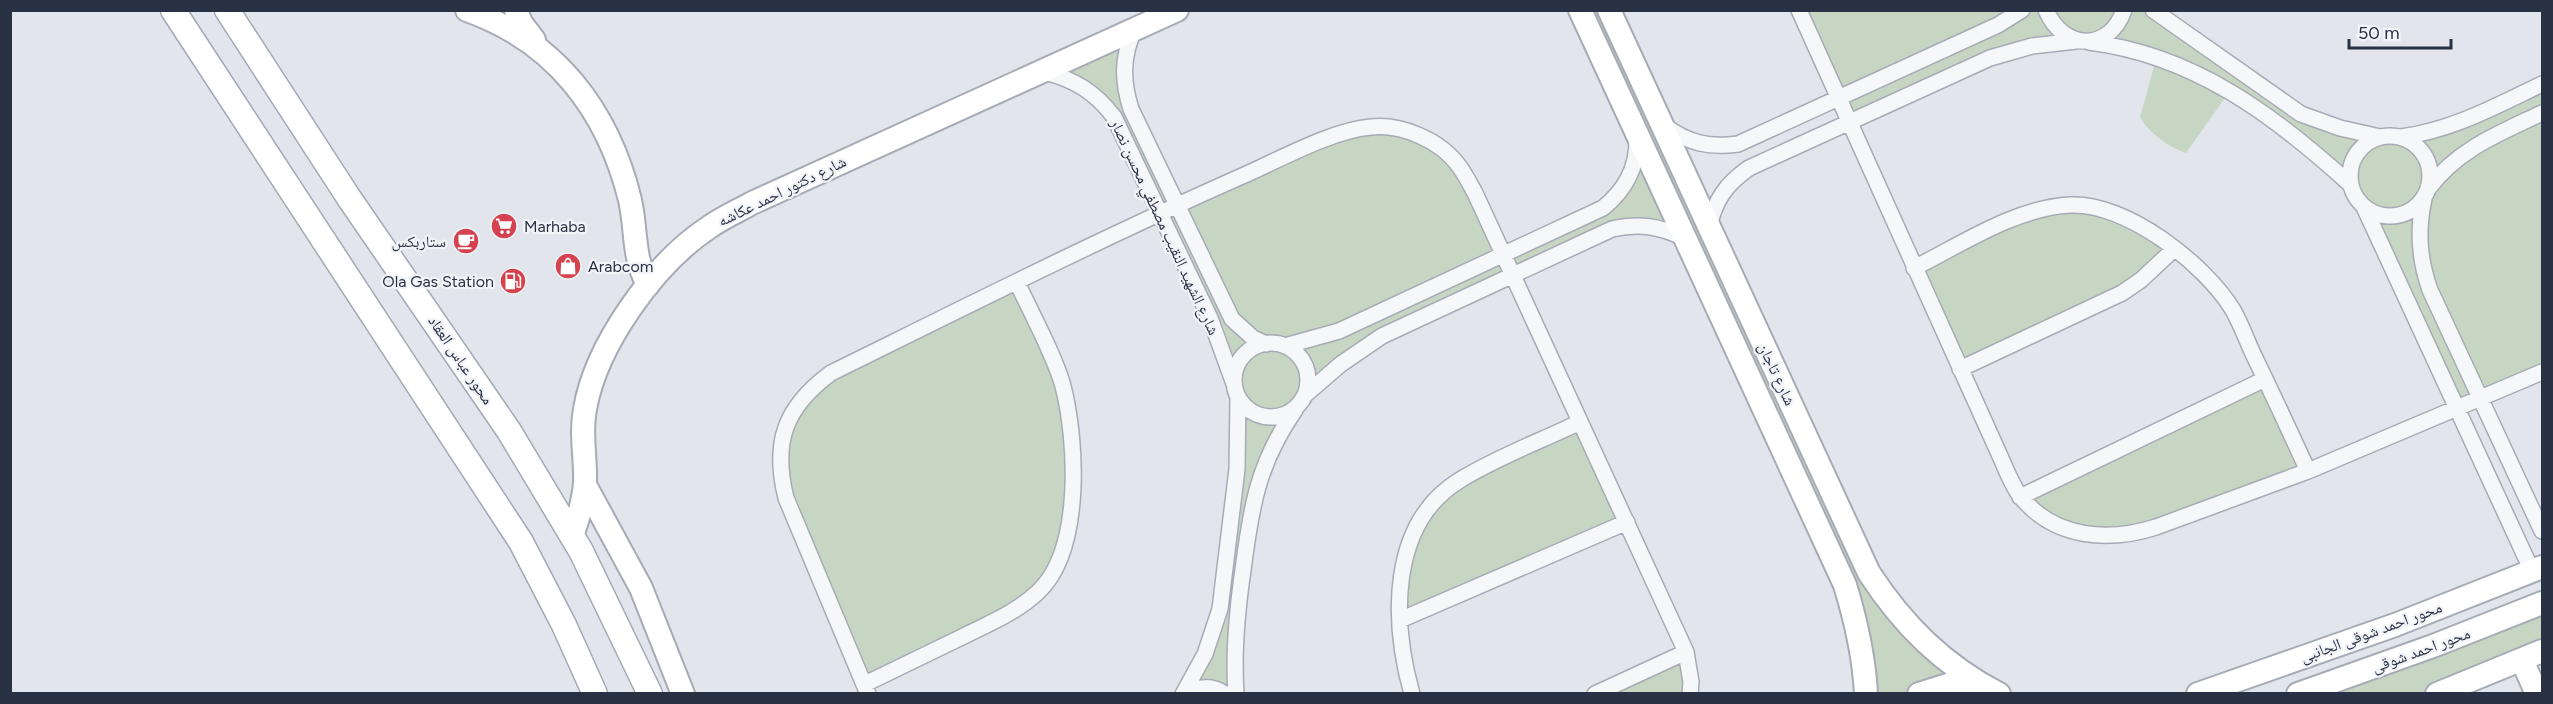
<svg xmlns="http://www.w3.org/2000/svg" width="2553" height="704" font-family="Figtree,'Noto Naskh Arabic',sans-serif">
  <rect width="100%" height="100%" fill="#e2e5eb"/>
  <!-- green -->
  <path fill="#c7d6c3" d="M1566,11H1612L1890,605L1999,693H1866L1857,623L1684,238L1627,226L1382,336L1305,395L1295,410L1252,499L1236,693H1183L1214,632L1238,397L1114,117L1060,76L1134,30L1124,77L1177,205L1340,134L1404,130L1459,165L1503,254L1603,208L1637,151L1587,28Z
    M1799,11H2153L2301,114L2380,137H2401L2542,84V372L2458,406L2364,207L2351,185L2229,92L2186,153C2168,147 2149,133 2140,117L2157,56L2131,49L2032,46L1849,123Z
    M2097,207L2173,250L2141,280L1960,369L1914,268L2022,215Z
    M1017,282L1062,384L1070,513L1040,590L865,684L795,519L780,450L813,386Z
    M2265,379L2308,471L2156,527L2083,534L2020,497Z
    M1580,422L1627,522L1400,620V584L1434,502Z
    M2542,603V651L2437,694H2298Z
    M1686,652L1690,693L1595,694Z"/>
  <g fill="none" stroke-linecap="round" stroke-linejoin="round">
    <defs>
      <path id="street" d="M1799,10L2000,456C2006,469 2012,486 2021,497C2055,539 2109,542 2156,527L2308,471L2542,372
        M2046,10C2063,50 2109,53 2124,10
        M2153,10L2301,114L2340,128L2380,137
        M1134,30C1122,57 1122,81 1131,109L1232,319L1253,338L1266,344
        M2089,42C2194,55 2274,115 2351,185
        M1044,72C1074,79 1095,92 1114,117L1210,318L1234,384
        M1665,126C1688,143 1709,148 1738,144L1998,25L2022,10
        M2350 176a40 40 0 1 1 80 0a40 40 0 1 1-80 0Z
        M2401,137C2453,130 2496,106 2542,84
        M2429,188C2458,149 2500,133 2542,113
        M2424,199C2417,231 2419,259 2430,290L2542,531
        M2364,207L2532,571
        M1709,227C1715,200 1726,184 1749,168L1990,58L2032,46L2076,41
        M1914,268C1962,244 2015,208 2070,205C2126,202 2205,264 2233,310C2242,326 2248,344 2256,360C2274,397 2291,434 2308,471
        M1234 380a37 37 0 1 1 74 0a37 37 0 1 1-74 0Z
        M1285,346L1339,331L1603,208C1625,190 1637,169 1637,140
        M1960,369L2122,293L2141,280L2173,250
        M1305,395L1341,364L1382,336L1612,229C1639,223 1660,226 1684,238
        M2020,497L2265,379
        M1400,620L1627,522
        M865,684C898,668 931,652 964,636C990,623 1017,612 1038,592C1083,550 1077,441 1063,386C1054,354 1031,313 1017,282
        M868,694L786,498C772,442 785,407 831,373C967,306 1102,238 1240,177C1277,161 1332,130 1371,127C1402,124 1440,140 1459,166C1465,174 1470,184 1475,193L1686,652L1691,682L1690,694
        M1183,694L1205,654L1220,609L1237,469L1238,397
        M1185,694C1198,686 1212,685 1225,694
        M1236,694C1233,652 1237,611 1243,570C1251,507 1258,463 1295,410
        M1412,694C1392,623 1388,524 1460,480C1497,457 1541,441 1580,422
        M1595,694L1686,652"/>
      <path id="secondary" d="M467,10C555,41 608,110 630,200C637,231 632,255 648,285
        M516,10L521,23L534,40
        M1580,10L1845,585C1856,621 1864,655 1866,694
        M1609,10L1869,573C1903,625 1943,665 1999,694
        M585,485L641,588L683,694
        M572,536C578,519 584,500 585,482C586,458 580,434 585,409C596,345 654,264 708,228C722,218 738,211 752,203L1177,10
        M2522,660L2537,694
        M1919,694L1951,684L1978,682
        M2198,694L2395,625L2542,567
        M2298,694L2433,646L2542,603
        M2437,694L2542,651"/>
      <path id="primary" d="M173,10L521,542L564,625L595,694
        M227,10L349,198L509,431L581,551L650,694"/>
    </defs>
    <!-- street casing -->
    <use href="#street" stroke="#a7abb6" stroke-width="18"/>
    <!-- secondary casing -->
    <use href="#secondary" stroke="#a7abb6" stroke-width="26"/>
    <!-- primary casing -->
    <use href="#primary" stroke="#a1a9b8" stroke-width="27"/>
    <!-- street -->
    <use href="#street" stroke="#f5f7f9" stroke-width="15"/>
    <!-- secondary -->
    <use href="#secondary" stroke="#fff" stroke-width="22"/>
    <!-- primary -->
    <use href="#primary" stroke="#fff" stroke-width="24"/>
  </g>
  <!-- icons -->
  <defs>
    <symbol id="supermarket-disc" viewBox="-11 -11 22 22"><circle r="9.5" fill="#d5424f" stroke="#f2f4f8"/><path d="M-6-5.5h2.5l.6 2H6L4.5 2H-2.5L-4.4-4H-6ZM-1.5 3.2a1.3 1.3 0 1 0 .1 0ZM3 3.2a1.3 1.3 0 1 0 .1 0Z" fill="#fff"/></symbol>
    <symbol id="cafe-disc" viewBox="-11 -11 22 22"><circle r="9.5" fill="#d5424f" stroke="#f2f4f8"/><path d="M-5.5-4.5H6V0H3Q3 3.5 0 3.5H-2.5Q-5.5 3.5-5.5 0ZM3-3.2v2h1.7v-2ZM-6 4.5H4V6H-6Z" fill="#fff"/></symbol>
    <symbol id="shop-disc" viewBox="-11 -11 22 22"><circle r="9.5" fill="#d5424f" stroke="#f2f4f8"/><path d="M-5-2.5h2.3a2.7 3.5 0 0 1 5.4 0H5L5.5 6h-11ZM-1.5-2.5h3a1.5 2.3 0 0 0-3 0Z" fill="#fff"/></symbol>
    <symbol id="fuel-disc" viewBox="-11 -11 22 22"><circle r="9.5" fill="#d5424f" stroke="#f2f4f8"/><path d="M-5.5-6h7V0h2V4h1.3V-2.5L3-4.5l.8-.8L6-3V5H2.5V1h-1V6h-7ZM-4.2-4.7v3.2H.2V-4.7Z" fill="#fff"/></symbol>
  </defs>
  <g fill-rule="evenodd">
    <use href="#supermarket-disc" x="489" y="211" width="30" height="30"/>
    <use href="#cafe-disc" x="451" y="226" width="30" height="30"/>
    <use href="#shop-disc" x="553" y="251" width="30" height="30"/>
    <use href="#fuel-disc" x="498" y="266" width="30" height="30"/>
  </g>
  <g text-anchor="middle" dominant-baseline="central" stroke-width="4.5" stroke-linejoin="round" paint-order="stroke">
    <!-- street labels -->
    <g font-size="16" fill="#293145" stroke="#f2f4f8">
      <text transform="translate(782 191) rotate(-26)">شارع دكتور احمد عكاشه</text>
      <text transform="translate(1165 227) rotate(65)">شارع الشهيد النقيب مصطفي محسن نصار</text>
      <text transform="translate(461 360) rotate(56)">محور عباس العقاد</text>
      <text transform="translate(1777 374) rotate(65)">شارع تاجان</text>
      <text transform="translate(2371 632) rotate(-20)">محور احمد شوقى الجانبى</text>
      <text transform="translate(2421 650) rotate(-20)">محور احمد شوقى</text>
    </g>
    <!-- poi labels -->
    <g font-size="16" fill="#293145" stroke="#f2f4f8" text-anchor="start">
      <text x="524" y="226">Marhaba</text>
      <text x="446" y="241" text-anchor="end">ستاربكس</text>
      <text x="588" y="266">Arabcom</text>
      <text x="494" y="281" text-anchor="end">Ola Gas Station</text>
    </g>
  </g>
  <!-- border -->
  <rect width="2553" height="704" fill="none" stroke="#293145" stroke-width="24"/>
  <!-- scale -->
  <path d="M2349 39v9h102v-9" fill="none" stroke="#293145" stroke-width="3"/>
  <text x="2358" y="39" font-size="18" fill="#293145" stroke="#f2f4f8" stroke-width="4.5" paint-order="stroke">50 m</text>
</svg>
